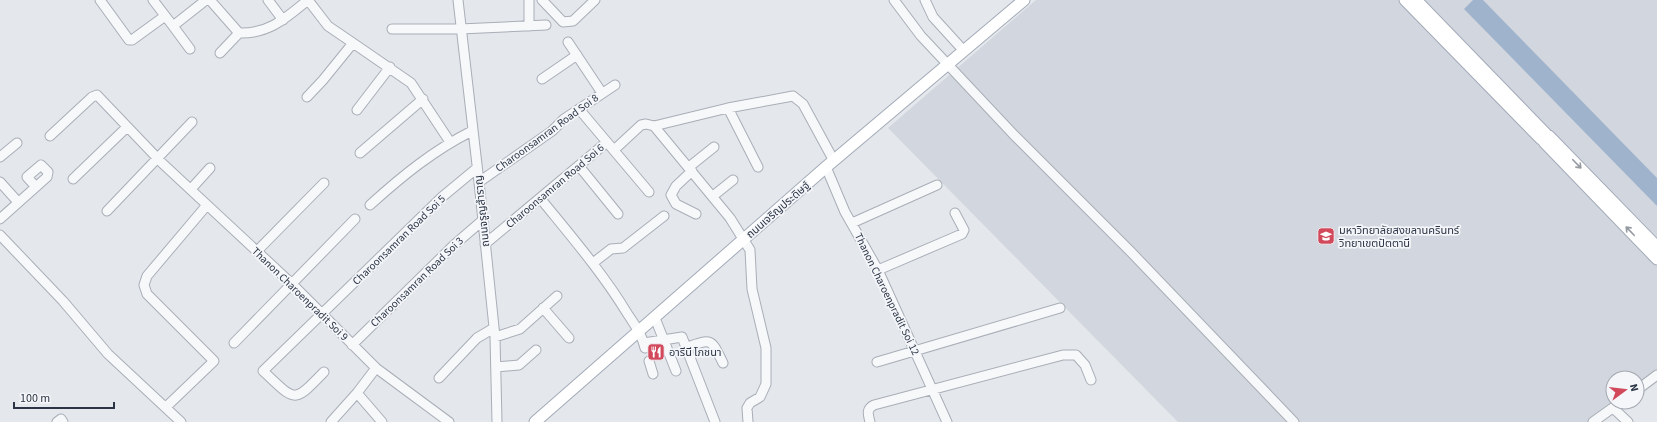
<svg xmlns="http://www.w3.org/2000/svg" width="1657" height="422" font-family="'Source Sans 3','Noto Sans Thai',sans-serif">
  <rect width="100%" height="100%" fill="#e4e7ec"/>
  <!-- built -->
  <path fill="#d2d6de" d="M1036,0H1657V370L1637,386V378H1613V402H1618L1590,422H1178L888,128Z"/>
  <!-- water -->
  <path fill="#9fb4cc" d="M1473,0H1483L1657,178V206L1464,9Z"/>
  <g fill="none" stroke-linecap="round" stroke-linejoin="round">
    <defs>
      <path id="minor" d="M100,0L129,40H132L165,16
        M153,0L173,26L206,0
        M210,0L239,33C269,34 286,18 308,0
        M268,0L283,20
        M308,0L328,26L353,43
        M458,0L479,182L495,337L497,422
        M529,0V26
        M542,0L563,22L573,21L595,0
        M894,0L921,36L1014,135L1131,252L1294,422
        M925,0L933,17L964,51
        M173,26L190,49
        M392,29H460L546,25
        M568,42L602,93
        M220,53L239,33
        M542,79L577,55
        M307,97L323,80L353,43L411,83L450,142
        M728,108L758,167
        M579,109L649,192
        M357,110L390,67
        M654,126L728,108L793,96L803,104L834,161
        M50,136L92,97L97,95L162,163L291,283L376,368L449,422
        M614,150L641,125L646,124L654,126L730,218L750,250L752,289L766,348V384L760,397L750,403L747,408L748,422
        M360,153L423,99
        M0,157L17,143
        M579,166L618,214
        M689,167L714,147
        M826,167L845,212L878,270L947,422
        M692,171L676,186L671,195L676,204L696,214
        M73,179L126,128
        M0,182L18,202
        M479,182L552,131L564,119L615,85
        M191,189L210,168
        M713,196L733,180
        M540,198C570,235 602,272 627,313C634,324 642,334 645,348
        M370,205C402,176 434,150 472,131
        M107,211L192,122
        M0,219L47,177L48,172L41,165L27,177L36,187
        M852,223L937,185
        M0,235L63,301L108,354L181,422
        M485,244L607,142
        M257,251L324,183
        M593,263L611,249L623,248L664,216
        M878,270L962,234L964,230L955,213
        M543,308L569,338
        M655,318L676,371
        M495,337L520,329L557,296
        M234,343L355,219
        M644,343L682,337L715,422
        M352,345L454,245L483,220
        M687,347C713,338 711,339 723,363
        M649,361L653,374
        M877,362L1060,308
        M496,367L519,365L536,350
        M324,372C292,405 296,401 263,371L442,197L477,168
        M439,378L477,338L494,328
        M1637,390L1657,375
        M357,393L382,422
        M166,407L214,361L147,294L144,285L147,276L207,205
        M1613,408L1628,422
        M57,422L61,419L63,422
        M331,422L357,393L376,368
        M870,422C868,414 866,409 874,405L1063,355H1076L1085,365L1091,380
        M1593,422L1621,402"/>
      <path id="major" d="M1405,0L1541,139
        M1416,0L1546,134
        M1549,136L1657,247
        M1544,142L1657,259
        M535,422L826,167L1024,0"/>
    </defs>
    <!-- minor casing -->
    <use href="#minor" stroke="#a9aeb7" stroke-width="11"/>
    <!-- major casing -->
    <use href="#major" stroke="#a3abb8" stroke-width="13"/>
    <!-- minor -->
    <use href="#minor" stroke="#f7f8fa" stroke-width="9"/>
    <!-- major -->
    <use href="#major" stroke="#fff" stroke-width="11"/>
  </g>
  <!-- one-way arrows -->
  <defs><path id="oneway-shaft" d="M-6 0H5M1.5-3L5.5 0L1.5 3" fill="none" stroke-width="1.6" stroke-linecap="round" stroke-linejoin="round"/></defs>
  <g stroke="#959aa2">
    <use href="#oneway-shaft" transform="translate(1577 164) rotate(46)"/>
    <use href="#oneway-shaft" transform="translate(1630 231) rotate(-134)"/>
  </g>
  <!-- icons -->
  <defs>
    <symbol id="university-square" viewBox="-11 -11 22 22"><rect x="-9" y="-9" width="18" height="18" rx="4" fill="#d1495b" stroke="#f4f6f9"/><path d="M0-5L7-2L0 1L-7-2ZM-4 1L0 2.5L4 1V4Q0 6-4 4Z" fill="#fff"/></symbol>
    <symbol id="restaurant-square" viewBox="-11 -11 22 22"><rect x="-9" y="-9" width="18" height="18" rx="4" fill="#d1495b" stroke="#f4f6f9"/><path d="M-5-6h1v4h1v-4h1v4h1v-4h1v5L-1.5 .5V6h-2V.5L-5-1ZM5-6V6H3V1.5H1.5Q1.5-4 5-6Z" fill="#fff"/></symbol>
  </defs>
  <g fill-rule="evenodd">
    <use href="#university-square" x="1316" y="226" width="20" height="20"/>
    <use href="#restaurant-square" x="646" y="342" width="20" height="20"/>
  </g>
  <g text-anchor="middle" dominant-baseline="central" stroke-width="3.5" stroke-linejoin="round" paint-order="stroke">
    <!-- street labels -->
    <g font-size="11" fill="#2b3445" stroke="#f4f6f9">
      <text transform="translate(547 133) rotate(-36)">Charoonsamran Road Soi 8</text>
      <text transform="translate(555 186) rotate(-40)">Charoonsamran Road Soi 6</text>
      <text transform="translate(778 210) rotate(-41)">ถนนเจริญประดิษฐ์</text>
      <text transform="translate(482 211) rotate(-96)">ถนนจรูญสำราญ</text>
      <text transform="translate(399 240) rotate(-44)">Charoonsamran Road Soi 5</text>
      <text transform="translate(417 282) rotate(-44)">Charoonsamran Road Soi 3</text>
      <text transform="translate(300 294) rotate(44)">Thanon Charoenpradit Soi 9</text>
      <text transform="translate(887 294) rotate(64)">Thanon Charoenpradit Soi 12</text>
    </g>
    <!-- poi labels -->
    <g font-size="11" fill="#2b3445" stroke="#f4f6f9" text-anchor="start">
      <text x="1339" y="230">มหาวิทยาลัยสงขลานครินทร์<tspan x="1339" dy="13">วิทยาเขตปัตตานี</tspan></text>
      <text x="669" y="352">อารีนี โภชนา</text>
    </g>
  </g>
  <!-- north arrow -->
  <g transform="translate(1625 390) rotate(75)"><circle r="19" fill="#f4f6f9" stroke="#a4a8b1"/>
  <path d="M0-3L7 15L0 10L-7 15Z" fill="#d1495b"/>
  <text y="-6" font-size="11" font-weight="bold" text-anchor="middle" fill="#2b3445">N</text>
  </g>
  <!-- scale -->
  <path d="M14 402v6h100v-6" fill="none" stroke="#2b3445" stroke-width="2"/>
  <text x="20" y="402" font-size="12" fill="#2b3445" stroke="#f4f6f9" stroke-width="3" paint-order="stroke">100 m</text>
</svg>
